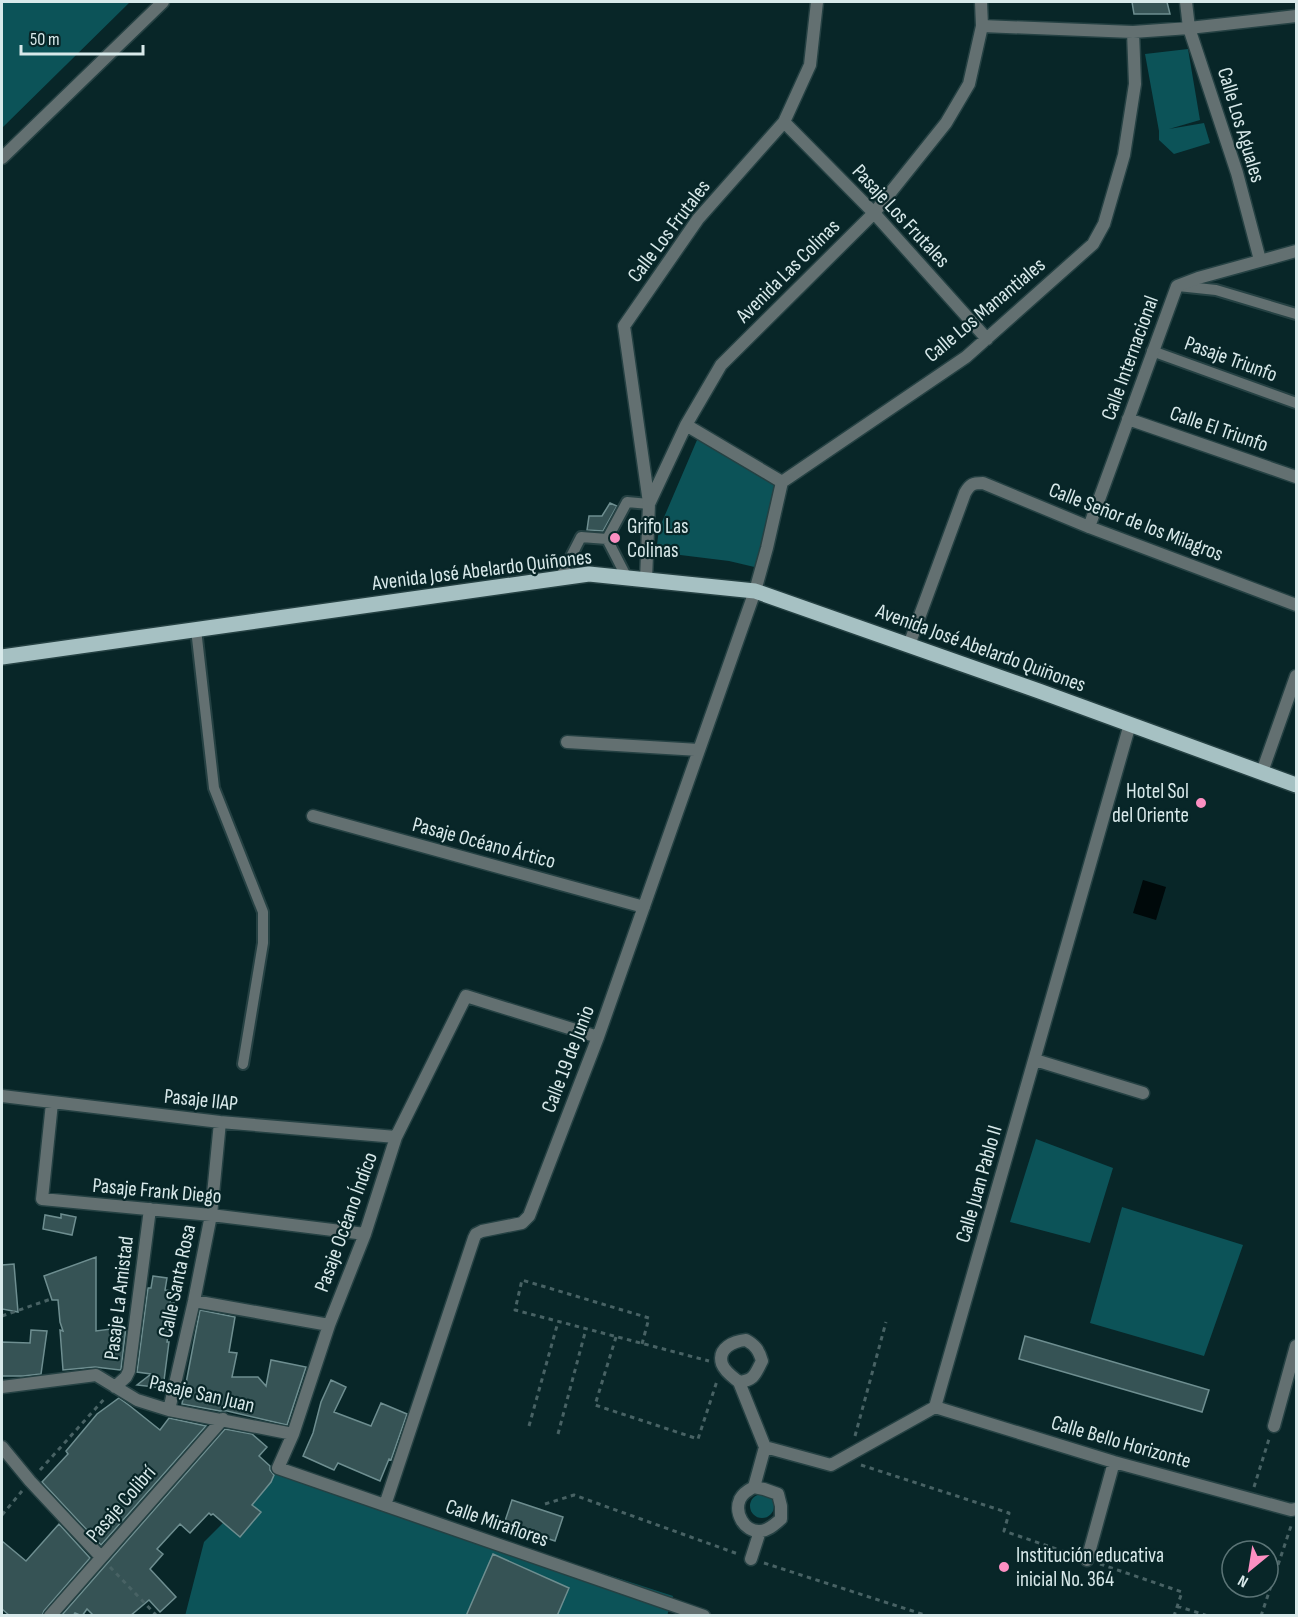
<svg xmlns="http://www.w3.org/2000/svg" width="1298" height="1617" font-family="'Sofia Sans Condensed',sans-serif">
  <rect width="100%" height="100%" fill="#082628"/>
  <!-- green -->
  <path fill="#0c5358" d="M2,2H130L2,128Z
    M1188,49L1200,120L1169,129L1204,123L1210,143L1174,154L1159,140V131L1145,54Z
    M701,438L785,490L767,570L729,561L656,552L659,529L697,440Z
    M1036,1139L1113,1168L1090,1243L1010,1222Z
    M1122,1207L1243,1245L1204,1356L1090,1323Z
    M278,1468L673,1596L667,1616H185L204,1542Z
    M750 1506a12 12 0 1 1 24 0a12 12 0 1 1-24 0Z"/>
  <!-- water -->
  <path fill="#00090a" d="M1143,880L1166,887L1156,920L1133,913Z"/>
  <!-- building -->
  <path fill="#365355" stroke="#6e8e90" stroke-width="1.5" d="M1132,2H1167L1170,14H1134Z
    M610,503L617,506L603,531L587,530L589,516H602Z
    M61,1214L76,1217L72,1235L43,1229L45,1215L61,1218Z
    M96,1257V1331L126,1327L121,1369L120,1370L95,1367L63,1370L60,1330L63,1331L60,1322L58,1300H52L44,1276Z
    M14,1264L18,1312L2,1309V1265Z
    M153,1276L167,1278L165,1290L172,1291L170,1303H174L173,1316L171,1315L169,1328L167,1342H169L163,1388L137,1385L151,1374L137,1372L148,1288H151Z
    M200,1310L235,1317L229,1352L237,1353L232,1377H258L266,1386L271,1360L306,1367L287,1425L223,1410L224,1411H220L182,1404Z
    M31,1330L47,1331L41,1374L23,1376H2V1342L30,1343Z
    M1025,1336L1209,1390L1202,1412L1019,1359Z
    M331,1380L346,1387L334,1412L371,1426L381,1403L407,1414L391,1460L389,1459L380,1481L338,1463L334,1470L303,1456L313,1433L321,1402Z
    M119,1398L130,1406L160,1430L169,1418L206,1426L101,1545L42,1482L68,1454L66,1451L97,1414Z
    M225,1429L252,1434L267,1447L259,1456L270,1466V1470L274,1475L271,1482L252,1505L261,1512L240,1537L213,1514L211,1515L209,1513L190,1533L180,1524L157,1549L163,1554L150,1569L176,1597L160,1612L149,1600L130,1616H94L87,1609L82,1616L75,1613L73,1616H61Z
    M512,1500L563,1517L555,1541L504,1524Z
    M59,1524L90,1558L44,1611L42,1616H10L2,1609V1541L26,1561Z
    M493,1554L569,1588L557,1616H466Z"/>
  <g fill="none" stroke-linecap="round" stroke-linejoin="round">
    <defs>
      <path id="lane" d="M1178,286L1216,290L1296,314
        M1152,351L1296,403
        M607,539L627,502L649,504
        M560,578L581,537L607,539L627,578
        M196,629L214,788L263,912V943L243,1064"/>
      <path id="street" d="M1186,2L1189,28L1237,173L1260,260
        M982,26L1133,32L1189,28L1296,16
        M784,122L874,213L987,339
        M2,158L163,2
        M1128,419L1296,477
        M686,425L782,482
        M649,503L624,326L698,219L784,122L810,65L817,2
        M1089,527L1177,286L1198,278L1296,251
        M646,580L649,504L686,425L721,365L874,213L946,123L969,84L982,26L981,2
        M909,645L965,493C970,484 973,483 983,483L1089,527L1296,605
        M567,742L699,750
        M1262,772L1296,676
        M313,816L644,907
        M598,1037L466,996L396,1137L365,1234L329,1325L293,1434L278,1468L704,1616
        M1035,1060L1143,1093
        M2,1096L220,1122L396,1137
        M52,1103L42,1199L211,1215L365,1234
        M194,1301L329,1325
        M746,1340C755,1345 759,1350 762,1361C755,1374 755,1380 739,1382C733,1377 725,1372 722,1364C717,1348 734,1341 746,1340Z
        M739,1382L765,1447L831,1465L935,1407L1130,724
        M2,1387L96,1375L137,1400L169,1410L293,1434
        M115,1387L126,1377L129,1371L150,1209
        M935,1407L1114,1462L1291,1510L1296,1509
        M169,1410L194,1301L211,1215L220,1122
        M1274,1426L1296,1346
        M2,1447L30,1481L101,1557
        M754,1487L764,1489L778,1494L781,1506V1519C775,1524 768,1531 760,1531C744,1532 734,1513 740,1499C743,1493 748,1490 754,1487L765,1447
        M385,1505L474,1238L476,1234L482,1231L522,1223L529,1216L598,1037L755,591L767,548L782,482L966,357L1093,244L1104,224L1124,155L1135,84L1133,32
        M751,1559L760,1531
        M1087,1560L1114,1462
        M50,1616L223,1419"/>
      <path id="primary" d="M2,657L589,574L755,591L1039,691L1296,785"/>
    </defs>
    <!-- lane casing -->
    <use href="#lane" stroke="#254143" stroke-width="14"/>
    <!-- street casing -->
    <use href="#street" stroke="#254143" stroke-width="15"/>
    <!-- primary casing -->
    <use href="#primary" stroke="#254143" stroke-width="18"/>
    <!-- path -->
    <path stroke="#486264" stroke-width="3" stroke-dasharray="4.5 4.5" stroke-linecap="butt" d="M2,1316L51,1299
      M616,1337L595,1405L698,1439L717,1381
      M642,1344L649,1318L522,1280L515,1310L709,1361
      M529,1426L558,1322
      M558,1434L586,1329
      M855,1436L886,1322
      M861,1465L1009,1513L1004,1531L1074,1555
      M40,1470L106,1397
      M1254,1487L1269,1439
      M545,1504L574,1495L738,1554
      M2,1515L22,1491
      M764,1563L928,1616
      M1100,1564L1182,1592L1174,1616
      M110,1567L157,1616
      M1177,1606L1208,1616
      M1261,1616L1292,1523"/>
    <!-- lane -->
    <use href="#lane" stroke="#637071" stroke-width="10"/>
    <!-- street -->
    <use href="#street" stroke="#637071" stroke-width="12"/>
    <!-- primary -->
    <use href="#primary" stroke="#a6c1c3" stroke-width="15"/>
  </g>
  <!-- markers -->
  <g fill="#fc8fc2" stroke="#082628" stroke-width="2">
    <circle cx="615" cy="538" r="6"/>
    <circle cx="1201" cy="803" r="6"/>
    <circle cx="1004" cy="1567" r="6"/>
  </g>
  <g text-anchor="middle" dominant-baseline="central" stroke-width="4.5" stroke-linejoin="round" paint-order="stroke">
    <!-- street labels -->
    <g font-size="21" fill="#d8e9ea" stroke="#082628">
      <text transform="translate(1241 125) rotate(73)">Calle Los Aguales</text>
      <text transform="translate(901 216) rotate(47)">Pasaje Los Frutales</text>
      <text transform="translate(669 231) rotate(-53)">Calle Los Frutales</text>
      <text transform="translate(788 271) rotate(-45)">Avenida Las Colinas</text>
      <text transform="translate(985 310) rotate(-40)">Calle Los Manantiales</text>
      <text transform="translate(1130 358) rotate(-70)">Calle Internacional</text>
      <text transform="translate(1231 359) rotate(20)">Pasaje Triunfo</text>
      <text transform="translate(1219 429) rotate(19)">Calle El Triunfo</text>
      <text transform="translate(1136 522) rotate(21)">Calle Señor de los Milagros</text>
      <text transform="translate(482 570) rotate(-7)">Avenida José Abelardo Quiñones</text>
      <text transform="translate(981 648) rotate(20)">Avenida José Abelardo Quiñones</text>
      <text transform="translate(484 843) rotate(15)">Pasaje Océano Ártico</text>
      <text transform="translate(568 1059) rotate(-69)">Calle 19 de Junio</text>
      <text transform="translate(201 1100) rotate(6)">Pasaje IIAP</text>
      <text transform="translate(979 1184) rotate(-74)">Calle Juan Pablo II</text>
      <text transform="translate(157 1191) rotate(5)">Pasaje Frank Diego</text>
      <text transform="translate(346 1222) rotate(-70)">Pasaje Océano Índico</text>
      <text transform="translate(177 1281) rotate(-78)">Calle Santa Rosa</text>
      <text transform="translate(119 1298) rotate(-83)">Pasaje La Amistad</text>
      <text transform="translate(202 1394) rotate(13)">Pasaje San Juan</text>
      <text transform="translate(1121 1442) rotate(16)">Calle Bello Horizonte</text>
      <text transform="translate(121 1504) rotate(-49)">Pasaje Colibrí</text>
      <text transform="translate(497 1523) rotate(19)">Calle Miraflores</text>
    </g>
    <!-- poi labels -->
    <g font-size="21" fill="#d8e9ea" stroke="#082628" text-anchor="start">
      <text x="627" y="526">Grifo Las<tspan x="627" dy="24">Colinas</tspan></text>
      <text x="1189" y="791" text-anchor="end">Hotel Sol<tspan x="1189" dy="24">del Oriente</tspan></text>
      <text x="1016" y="1555">Institución educativa<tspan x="1016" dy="24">inicial No. 364</tspan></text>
    </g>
  </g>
  <!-- border -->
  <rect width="1298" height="1617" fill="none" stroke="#d8e9ea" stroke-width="6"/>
  <!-- north arrow -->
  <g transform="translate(1250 1569) rotate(210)"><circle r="28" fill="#082628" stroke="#5b7476" stroke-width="1.5"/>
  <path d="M0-4.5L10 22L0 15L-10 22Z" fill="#fc8fc2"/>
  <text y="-9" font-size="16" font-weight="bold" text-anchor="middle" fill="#d8e9ea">N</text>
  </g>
  <!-- scale -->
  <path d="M21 45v9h122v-9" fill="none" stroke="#d8e9ea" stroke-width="3"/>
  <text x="30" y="45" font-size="18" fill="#d8e9ea" stroke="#082628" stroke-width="4.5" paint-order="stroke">50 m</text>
</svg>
